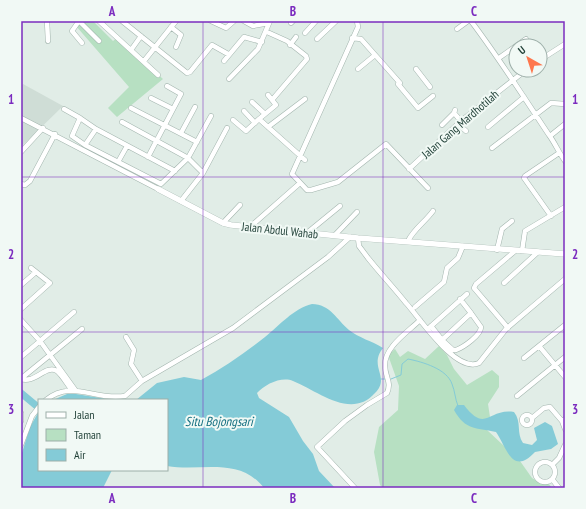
<svg xmlns="http://www.w3.org/2000/svg" width="586" height="509" font-family="'PT Sans Narrow',sans-serif">
  <rect width="100%" height="100%" fill="#e1ede7"/>
  <!-- built -->
  <path fill="#cfddd6" d="M23,84L63,106L21,147V86Z"/>
  <!-- green -->
  <path fill="#b7e0c2" d="M82,21H93L113,41L118,37L163,79L117,117L108,108L129,87L76,26Z
    M439,346L447,355L454,369L467,385L492,370L499,376V387L488,404L490,417L487,430L520,461L532,478L540,483L549,484L552,488H383L380,485L374,452L379,427L398,410L399,386L388,355L395,349L400,357L408,351L425,359Z"/>
  <!-- water -->
  <path fill="#84cbd7" d="M312,304C330,304 337,320 349,330C359,338 372,341 383,348C368,367 391,377 375,393C351,420 318,391 293,381C282,376 265,384 257,393L259,398L289,417L303,441L313,454L319,471L335,488H264C239,456 201,472 167,466V400H136L157,383L184,377L201,380C223,368 245,353 265,337C280,325 293,309 312,304Z
    M67,394H76L113,400H53Z
    M457,405H464C486,434 488,408 514,412C522,422 516,433 523,443L532,445L537,440L534,428L545,422L552,426L558,444L551,449L535,452C512,477 506,446 496,432C475,427 466,431 454,410Z
    M39,411V470H112L103,488H21V456L30,427Z"/>
  <g fill="none" stroke-linecap="round" stroke-linejoin="round">
    <!-- stream -->
    <path stroke="#84cbd7" stroke-width="1" d="M381,379H385
      M391,379L401,375L402,364L408,359C423,362 447,369 452,384C455,391 455,399 458,406"/>
    <!-- river -->
    <path stroke="#84cbd7" stroke-width="7" d="M21,393L39,408"/>
    <defs>
      <path id="minor" d="M47,21L48,41
        M79,21L99,41
        M79,21L72,31L82,43
        M99,21L158,75
        M122,21L187,73L190,72L212,45L228,54
        M211,21L226,28L234,21
        M244,21L253,26L269,23
        M357,21L358,27L292,174L307,190H311L338,182L386,144L428,188
        M471,21C499,58 523,96 549,135C555,143 559,153 565,161
        M291,23L293,21
        M171,27L181,35L176,47
        M457,29L468,21
        M267,32L287,41L306,56L307,59L272,100
        M305,33L316,21
        M352,38L361,39L400,83
        M317,39L336,21
        M290,45L296,37
        M131,50L141,36
        M499,58L526,39
        M540,60L565,44
        M144,61L176,21
        M224,61L244,37L262,42
        M358,69L375,55
        M416,69L430,87
        M229,79L258,49L270,21
        M398,84L418,108L433,96
        M268,95L276,105L259,119L305,160
        M151,98L173,109
        M252,102L265,114
        M131,108L197,142
        M64,109L80,118
        M455,110L454,113L461,121
        M244,111L255,123
        M21,118L158,189
        M233,120L246,131L259,119
        M122,122L188,158L203,173
        M458,124L466,131
        M442,125L454,113
        M268,127L305,99
        M488,127L524,97
        M96,129L80,118L72,136L85,145L161,184L188,158L211,116
        M181,133L195,107
        M550,136L565,124
        M85,145L96,129L175,171
        M492,148L551,103L565,104
        M21,152L43,128
        M148,157L181,94L167,86
        M118,162L127,146
        M409,169L461,121L526,70
        M21,184L25,185L30,181L55,134
        M181,201L203,173L227,128
        M551,216L524,178L525,176L559,153
        M223,223L240,205
        M250,227L300,183
        M307,233L340,206
        M335,235L357,212
        M358,238L359,246L368,258C380,273 394,288 406,303C419,317 456,374 479,363L506,329L565,279
        M408,241C414,229 425,222 433,211
        M497,250L502,229L512,221
        M522,251L525,231L565,207
        M504,283L538,252
        M21,285L36,272
        M415,307L444,282L447,268L458,258L463,246
        M21,309L50,283L31,268
        M21,320L40,341L21,357
        M431,326L442,340L471,313L460,299
        M429,328L467,294
        M508,328L474,288L476,284L515,251
        M126,337L134,350L131,364L142,381
        M442,340L453,350H456C464,347 481,335 481,327L471,313
        M539,346L565,377
        M524,358L565,325
        M23,377L50,355L40,341L74,312
        M21,379C35,384 46,364 57,371C62,375 67,384 71,389
        M76,391L50,355L82,329
        M517,396L565,357
        M46,400C72,379 95,401 125,396L142,381L233,328L328,257L350,237
        M21,413V421
        M522 420a5 5 0 1 1 10 0a5 5 0 1 1-10 0Z
        M532,418L544,408L550,407L562,421
        M565,419L562,421L565,429
        M21,445L32,416L39,407
        M535 472a10 10 0 1 1 20 0a10 10 0 1 1-20 0Z
        M552,465L559,458L565,445
        M552,479L559,488
        M355,488L317,447L345,421L367,405L387,393C392,382 385,377 385,366C384,347 408,332 420,320"/>
      <path id="tertiary" d="M158,189L223,223L231,225L358,238L565,254"/>
    </defs>
    <!-- minor casing -->
    <use href="#minor" stroke="#a3b5ae" stroke-width="5.5"/>
    <!-- tertiary casing -->
    <use href="#tertiary" stroke="#a3b5ae" stroke-width="6"/>
    <!-- minor -->
    <use href="#minor" stroke="#fff" stroke-width="4.5"/>
    <!-- tertiary -->
    <use href="#tertiary" stroke="#fff" stroke-width="5.5"/>
  </g>
  <!-- grid -->
  <path fill="none" stroke="#7b2cbf" stroke-width="1" stroke-opacity="0.55" d="M203,21V488M383,21V488M21,177H565M21,332H565"/>
  <g text-anchor="middle" dominant-baseline="central" stroke-width="4" stroke-linejoin="round" paint-order="stroke">
    <!-- street labels -->
    <g font-size="12" fill="#1f3f36" stroke="#f1f9f5">
      <text transform="translate(460 124) rotate(-41)">Jalan Gang Mardhotilah</text>
      <text transform="translate(280 230) rotate(6)">Jalan Abdul Wahab</text>
    </g>
    <!-- water labels -->
    <g font-size="13" font-style="italic" fill="#146f80" stroke="#f1f9f5">
      <text x="219" y="421">Situ Bojongsari</text>
    </g>
  </g>
  <!-- border -->
  <rect width="586" height="509" fill="none" stroke="#f1f9f5" stroke-width="44"/>
  <!-- legend -->
  <rect x="38" y="399" width="130" height="72" fill="#f1f9f5" stroke="#9dafa9"/>
  <rect x="46" y="412" width="20" height="6" fill="#ffffff" stroke="#9dafa9"/>
  <text x="74" y="419" font-size="12" fill="#1f3f36">Jalan</text>
  <rect x="46" y="429" width="20" height="12" fill="#b7e0c2" stroke="#9dafa9"/>
  <text x="74" y="439" font-size="12" fill="#1f3f36">Taman</text>
  <rect x="46" y="449" width="20" height="12" fill="#84cbd7" stroke="#9dafa9"/>
  <text x="74" y="459" font-size="12" fill="#1f3f36">Air</text>
  <!-- north arrow -->
  <g transform="translate(528 58) rotate(321)"><circle r="19" fill="#f1f9f5" stroke="#9dafa9"/>
  <path d="M0-3L7 15L0 10L-7 15Z" fill="#fe774d"/>
  <text y="-6" font-size="11" font-weight="bold" text-anchor="middle" fill="#1f3f36">U</text>
  </g>
  <rect x="22" y="22" width="542" height="465" fill="none" stroke="#7b2cbf" stroke-width="1.5"/>
  <g font-size="13" text-anchor="middle" font-weight="bold" fill="#7b2cbf">
    <text x="112" y="16">A</text>
    <text x="293" y="16">B</text>
    <text x="474" y="16">C</text>
    <text x="11" y="104">1</text>
    <text x="575" y="104">1</text>
    <text x="11" y="259">2</text>
    <text x="575" y="259">2</text>
    <text x="11" y="414">3</text>
    <text x="575" y="414">3</text>
    <text x="112" y="503">A</text>
    <text x="293" y="503">B</text>
    <text x="474" y="503">C</text>
  </g>
</svg>
